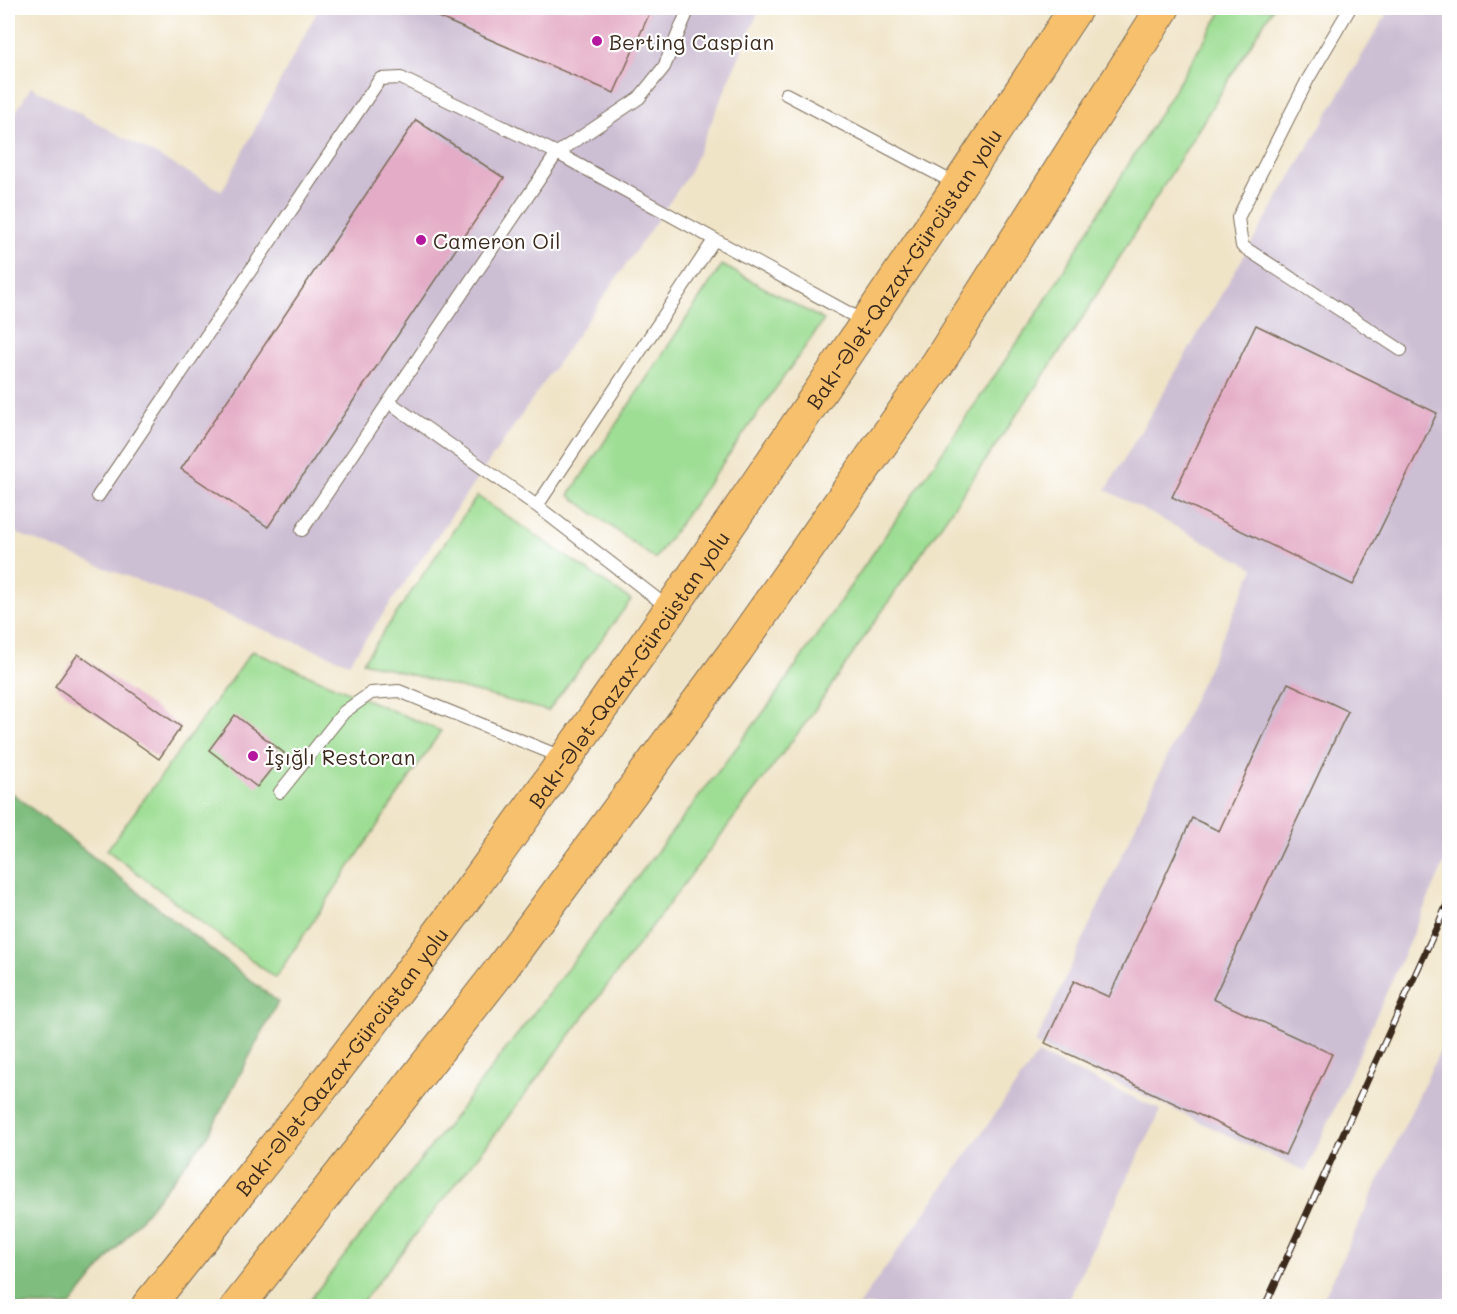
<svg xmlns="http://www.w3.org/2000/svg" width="1457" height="1314" font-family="Mali,sans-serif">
  <rect width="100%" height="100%" fill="#fff"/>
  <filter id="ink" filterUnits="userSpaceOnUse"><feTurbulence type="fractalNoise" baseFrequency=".0167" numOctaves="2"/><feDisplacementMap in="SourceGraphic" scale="12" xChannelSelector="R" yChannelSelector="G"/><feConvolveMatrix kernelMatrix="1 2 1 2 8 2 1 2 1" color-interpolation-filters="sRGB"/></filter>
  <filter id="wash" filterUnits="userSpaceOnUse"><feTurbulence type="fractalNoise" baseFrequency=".008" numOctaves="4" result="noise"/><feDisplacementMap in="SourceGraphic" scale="24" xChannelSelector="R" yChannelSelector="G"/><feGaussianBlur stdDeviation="1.35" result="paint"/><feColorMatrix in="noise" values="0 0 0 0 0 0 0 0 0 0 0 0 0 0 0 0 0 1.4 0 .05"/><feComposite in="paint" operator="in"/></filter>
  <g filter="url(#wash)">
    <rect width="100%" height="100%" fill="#f0e4c7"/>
    <!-- industrial -->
    <path fill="#ccbed3" d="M319,8H760L689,174L349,663L8,530V125L31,87L222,191Z
      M1390,8H1449V853L1306,1172L1035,1044L1254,568L1106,490Z
      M1449,1031V1306H1320Z
      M1038,1054L1161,1110L1065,1306H858Z"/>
    <!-- green -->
    <path fill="#9ede94" stroke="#6c8459" stroke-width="1.5" d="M1224,8H1273L1076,328L807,721L493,1137L359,1306H305L455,1116L769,705L1039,311Z
      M722,265L824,320L655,559L569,495Z
      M477,496L631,600L548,711L363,662Z
      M252,651L441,731L275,978L107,850Z"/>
    <!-- forest -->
    <path fill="#7ebd7e" stroke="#5c744e" stroke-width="1.5" d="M8,790L278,1002L207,1137L70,1306H8Z"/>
    <g id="blocks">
      <!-- building -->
      <path fill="#e4acc6" d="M417,8H640L650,12L614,93Z
        M416,120L504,178L268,527L181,469Z
        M1256,325L1437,413L1353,585L1172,497Z
        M78,654L181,727L159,759L55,686Z
        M1288,683L1348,711L1213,999L1332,1054L1285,1155L1045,1043L1074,981L1109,997L1192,818L1219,831Z
        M235,715L284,753L257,787L209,750Z"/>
    </g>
  </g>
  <g filter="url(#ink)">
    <use href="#blocks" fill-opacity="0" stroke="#7a6b59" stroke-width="1.5"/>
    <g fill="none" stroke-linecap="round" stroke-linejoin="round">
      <defs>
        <path id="service" d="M1350,8L1308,79L1238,218L1242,246L1401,350
          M786,94L958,185
          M389,402L537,506L670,609
          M98,496L380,79L401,78L557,153L865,322
          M537,506L714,240
          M302,530L557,153L639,98L664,67L689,8
          M280,792L344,712L371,693L399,691L564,758"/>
        <g id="motorway">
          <path id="s1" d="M148,1306C248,1181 349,1056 444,927C664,626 872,318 1076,8"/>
          <path d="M238,1306L499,972L737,649L938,363L1163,8"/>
        </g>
      </defs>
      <!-- service casing -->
      <use href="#service" stroke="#7a6b59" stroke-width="14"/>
      <!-- motorway casing -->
      <use href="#motorway" stroke="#7a6b59" stroke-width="35"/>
      <!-- service -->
      <use href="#service" stroke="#fff" stroke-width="12"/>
      <!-- motorway -->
      <use href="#motorway" stroke="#f7c06c" stroke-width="33"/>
      <defs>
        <path id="rail" d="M1265,1306L1450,898"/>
      </defs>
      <!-- rail casing -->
      <use href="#rail" stroke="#3b2a1e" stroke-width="7"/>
      <!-- rail -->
      <use href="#rail" stroke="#fff" stroke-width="4.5" stroke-dasharray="14" stroke-linecap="butt"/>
    </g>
  </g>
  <!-- markers -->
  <g fill="#b5179e" stroke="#fff" stroke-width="2">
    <circle cx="597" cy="41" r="6"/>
    <circle cx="421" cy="240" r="6"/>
    <circle cx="253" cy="756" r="6"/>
  </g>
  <g text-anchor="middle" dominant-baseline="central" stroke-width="4.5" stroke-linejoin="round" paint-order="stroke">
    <!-- poi labels -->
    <g font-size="21" fill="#3b2a1e" stroke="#fff" text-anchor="start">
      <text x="609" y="41">Berting Caspian</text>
      <text x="433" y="240">Cameron Oil</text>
      <text x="265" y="756">İşığlı Restoran</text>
    </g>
    <!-- street labels -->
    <g font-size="21" fill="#3b2a1e" stroke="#fff">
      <text stroke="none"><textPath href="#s1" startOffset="1284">Bakı-Ələt-Qazax-Gürcüstan yolu</textPath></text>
      <text stroke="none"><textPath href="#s1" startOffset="798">Bakı-Ələt-Qazax-Gürcüstan yolu</textPath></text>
      <text stroke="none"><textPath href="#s1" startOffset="312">Bakı-Ələt-Qazax-Gürcüstan yolu</textPath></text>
    </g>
  </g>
  <!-- margin -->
  <rect width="1457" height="1314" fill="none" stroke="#fff" stroke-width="30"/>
</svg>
